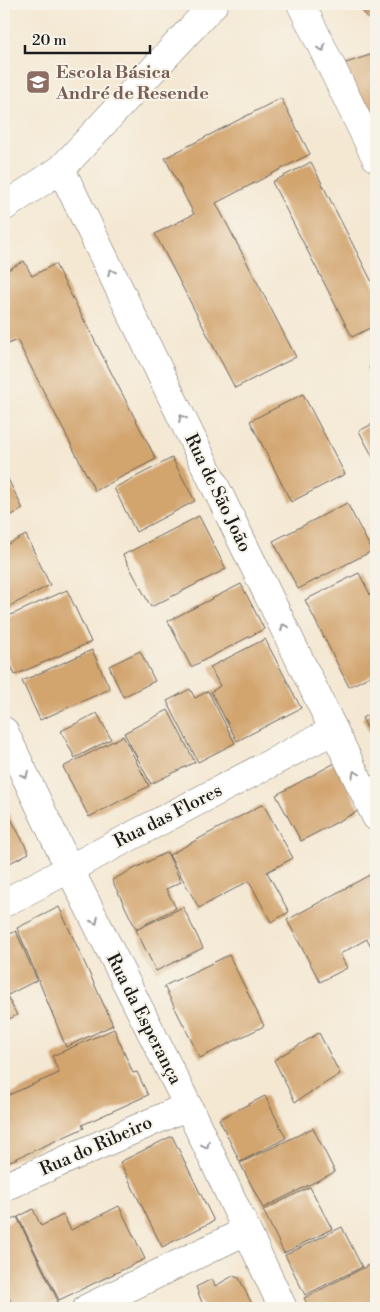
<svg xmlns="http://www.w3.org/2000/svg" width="380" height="1312" font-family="'Libre Bodoni',serif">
  <rect width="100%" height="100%" fill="#f7f3e8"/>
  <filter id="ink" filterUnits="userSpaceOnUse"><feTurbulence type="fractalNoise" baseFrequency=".02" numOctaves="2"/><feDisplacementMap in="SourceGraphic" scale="10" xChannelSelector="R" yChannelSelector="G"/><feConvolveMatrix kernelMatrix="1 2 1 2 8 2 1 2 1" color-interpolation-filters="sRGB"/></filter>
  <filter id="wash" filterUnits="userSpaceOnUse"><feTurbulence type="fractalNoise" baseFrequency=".0096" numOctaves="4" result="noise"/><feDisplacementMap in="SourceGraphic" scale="20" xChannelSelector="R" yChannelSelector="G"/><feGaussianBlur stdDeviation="1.12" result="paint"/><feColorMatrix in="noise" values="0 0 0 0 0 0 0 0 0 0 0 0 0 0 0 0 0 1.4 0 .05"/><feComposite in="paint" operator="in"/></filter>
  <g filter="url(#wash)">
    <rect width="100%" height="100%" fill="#f4e8d3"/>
    <g id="blocks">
      <!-- building -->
      <path fill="#d2a46e" d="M358,4H376V14L368,19Z
        M376,53V132L343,64Z
        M281,98L310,154L216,203L296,357L235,388L155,234L194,214L165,158Z
        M311,162L376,290V325L352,337L272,182Z
        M24,261L32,276L55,264L156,459L95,491L17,340L4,346V272Z
        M376,363V381L369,367Z
        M303,394L345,474L291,502L250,421Z
        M376,422V463L359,431Z
        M172,458L195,501L136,532L114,488Z
        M4,471L23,509L4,519Z
        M347,503L372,551L298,589L273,541Z
        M199,516L226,569L151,607L123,555Z
        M26,535L50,585L4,609V546Z
        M359,573L376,606V673L349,687L305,600Z
        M241,584L264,629L191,667L168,621Z
        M67,590L91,642L15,675L4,649V618Z
        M265,639L301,708L237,741L211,692L220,686L210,667Z
        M92,650L110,689L40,720L22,681Z
        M140,651L155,681L123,697L109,666Z
        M190,689L195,698L208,691L235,743L198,762L167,701Z
        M168,710L195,762L151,784L124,733Z
        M376,711V745L362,718Z
        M97,713L111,739L75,758L61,731Z
        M123,736L149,786L89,817L63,767Z
        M335,763L360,810L301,841L276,795Z
        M263,804L293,858L267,872L289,912L271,922L249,881L199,908L169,855Z
        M4,805L29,853L4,866Z
        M167,852L181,882L166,889L176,908L136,929L112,880Z
        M375,872L376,955L367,939L340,954L347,968L320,982L287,920Z
        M59,907L113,1025L66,1047L17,928Z
        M183,907L203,948L156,971L136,930Z
        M16,931L37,980L8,995L4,988V937Z
        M229,955L264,1026L200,1058L164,986Z
        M376,986V1000L371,989Z
        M4,990L17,1015L4,1022Z
        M114,1029L133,1073L137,1072L148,1095L82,1125L84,1128L4,1164V1097L59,1073L52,1056Z
        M319,1033L340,1074L295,1102L274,1060Z
        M265,1096L286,1138L240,1162L219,1119Z
        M313,1128L335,1172L263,1208L240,1163Z
        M172,1136L214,1221L162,1247L120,1162Z
        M310,1187L332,1229L284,1253L263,1210Z
        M119,1206L145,1259L59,1300L18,1217L33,1209L41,1226L63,1215L71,1230Z
        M17,1217L58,1301L44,1308H14L4,1288V1224Z
        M342,1227L362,1267L305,1295L285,1255Z
        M371,1264L376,1274V1308H309L304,1298Z
        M233,1276L239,1278L254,1308H204L196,1287L212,1279L215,1286Z
        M4,1292L12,1308H4Z"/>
    </g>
  </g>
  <g filter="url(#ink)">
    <use href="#blocks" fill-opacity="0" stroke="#68635c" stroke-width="1"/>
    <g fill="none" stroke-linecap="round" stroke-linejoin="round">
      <defs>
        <path id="minor" d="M301,4L376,158
          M61,169L376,817
          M4,207L61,169L214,4
          M4,731L69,868L188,1106L283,1308
          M4,903L334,730
          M4,1187L188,1106
          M87,1308L246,1231"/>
      </defs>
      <!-- minor casing -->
      <use href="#minor" stroke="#68635c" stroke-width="29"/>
      <!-- minor -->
      <use href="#minor" stroke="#fff" stroke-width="28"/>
    </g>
    <!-- one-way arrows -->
    <defs><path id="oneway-chevron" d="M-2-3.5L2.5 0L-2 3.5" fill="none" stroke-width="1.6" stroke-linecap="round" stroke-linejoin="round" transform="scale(1.25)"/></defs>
    <g stroke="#999">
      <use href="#oneway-chevron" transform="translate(322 48) rotate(64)"/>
      <use href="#oneway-chevron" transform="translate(111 272) rotate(-116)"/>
      <use href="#oneway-chevron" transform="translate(182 418) rotate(-116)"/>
      <use href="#oneway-chevron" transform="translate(284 627) rotate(-116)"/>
      <use href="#oneway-chevron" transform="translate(355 774) rotate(-116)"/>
      <use href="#oneway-chevron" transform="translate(25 775) rotate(65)"/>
      <use href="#oneway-chevron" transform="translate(95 921) rotate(63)"/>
      <use href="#oneway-chevron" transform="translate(206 1145) rotate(65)"/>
    </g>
  </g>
  <!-- icons -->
  <defs>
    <symbol id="school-square" viewBox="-11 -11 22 22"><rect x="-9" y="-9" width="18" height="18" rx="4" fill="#8d6e63" stroke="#f7f3e8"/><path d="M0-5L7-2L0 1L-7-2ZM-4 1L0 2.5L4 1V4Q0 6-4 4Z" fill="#fff"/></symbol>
  </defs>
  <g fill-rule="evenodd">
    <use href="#school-square" x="24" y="68" width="28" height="28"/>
  </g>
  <g text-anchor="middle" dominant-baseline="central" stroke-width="4" stroke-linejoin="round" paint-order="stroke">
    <!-- education labels -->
    <g font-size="18" font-weight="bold" fill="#785e54" stroke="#f7f3e8" text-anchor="start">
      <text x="56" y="72">Escola Básica<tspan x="56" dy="21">André de Resende</tspan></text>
    </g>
    <!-- street labels -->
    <g font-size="18" fill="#1c1c1c" stroke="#f7f3e8">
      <text transform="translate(218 493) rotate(64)">Rua de São João</text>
      <text transform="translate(168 816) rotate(-27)">Rua das Flores</text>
      <text transform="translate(144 1019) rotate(63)">Rua da Esperança</text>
      <text transform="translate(96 1146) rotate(-24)">Rua do Ribeiro</text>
    </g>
  </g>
  <!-- margin -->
  <rect width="380" height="1312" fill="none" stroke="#f7f3e8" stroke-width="20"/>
  <!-- scale -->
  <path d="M25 45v8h125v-8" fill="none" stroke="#1c1c1c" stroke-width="2.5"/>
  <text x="32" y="45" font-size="15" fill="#1c1c1c" stroke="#f7f3e8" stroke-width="4" paint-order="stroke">20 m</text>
</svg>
